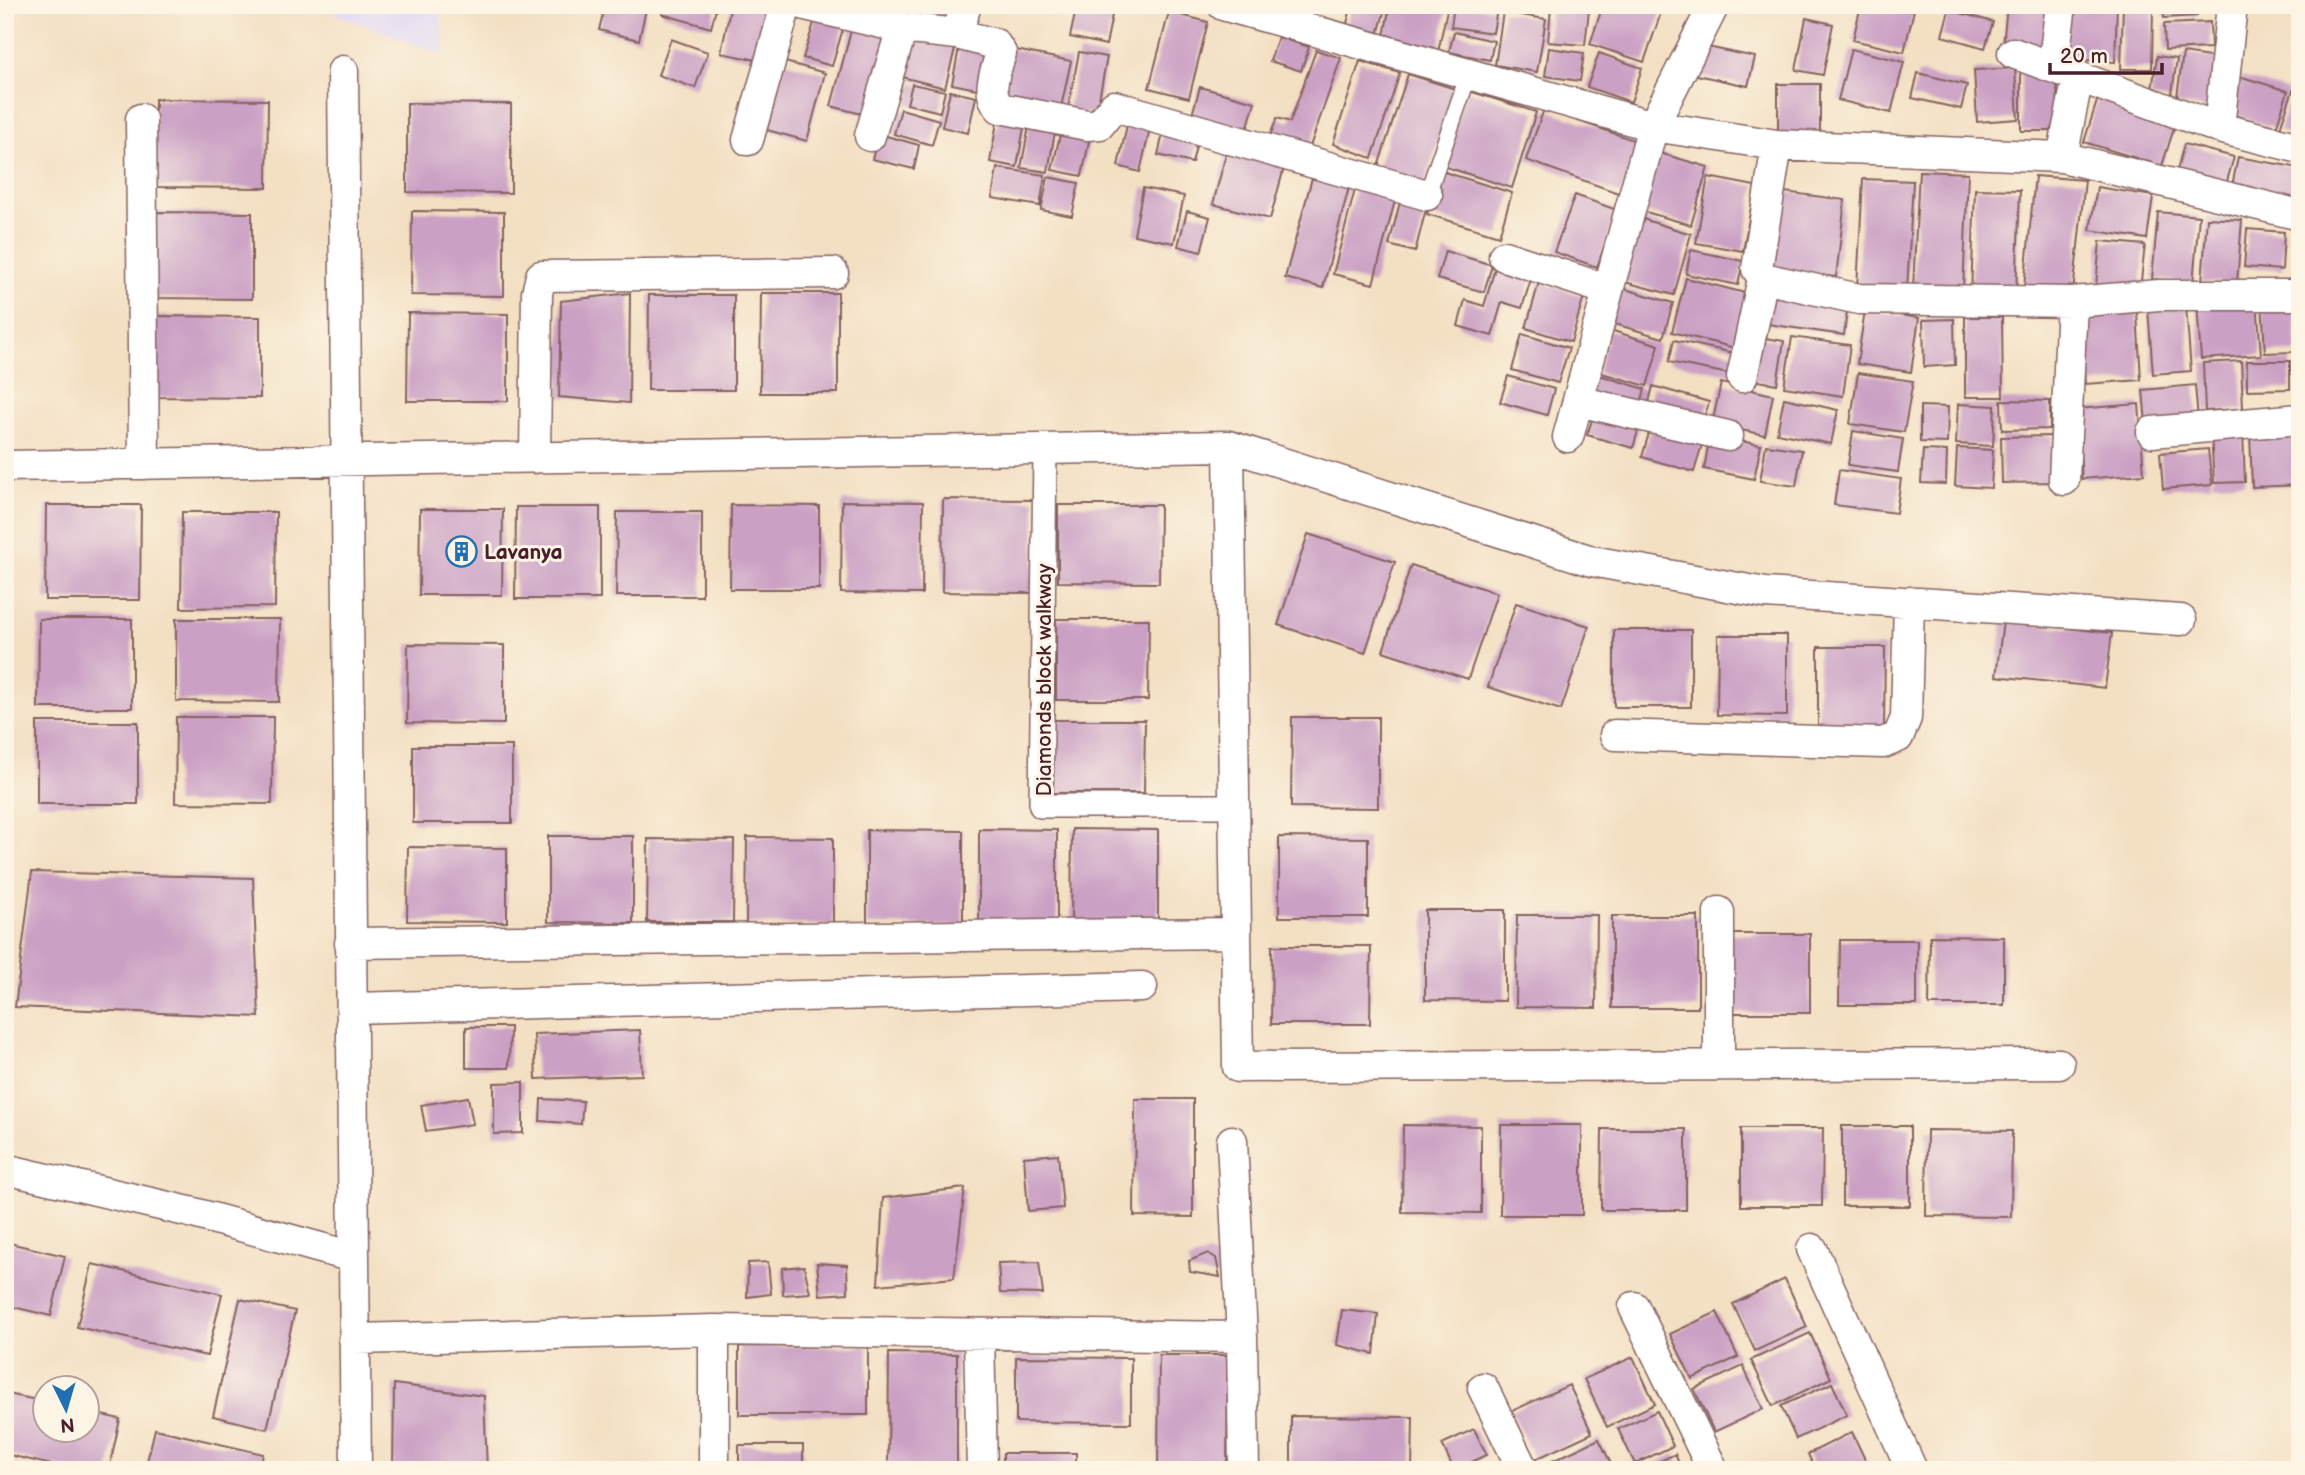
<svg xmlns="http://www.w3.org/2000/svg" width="2305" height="1475" font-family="'Balsamiq Sans',sans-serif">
  <rect width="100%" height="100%" fill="#fcf5e5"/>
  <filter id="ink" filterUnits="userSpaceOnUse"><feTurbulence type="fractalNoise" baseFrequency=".0143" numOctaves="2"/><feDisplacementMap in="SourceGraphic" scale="14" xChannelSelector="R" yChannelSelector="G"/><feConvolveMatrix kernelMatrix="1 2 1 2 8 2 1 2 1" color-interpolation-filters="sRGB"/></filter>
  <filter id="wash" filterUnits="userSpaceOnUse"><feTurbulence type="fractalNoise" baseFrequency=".00686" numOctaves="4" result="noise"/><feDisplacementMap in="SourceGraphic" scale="28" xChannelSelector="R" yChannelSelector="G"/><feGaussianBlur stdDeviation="1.57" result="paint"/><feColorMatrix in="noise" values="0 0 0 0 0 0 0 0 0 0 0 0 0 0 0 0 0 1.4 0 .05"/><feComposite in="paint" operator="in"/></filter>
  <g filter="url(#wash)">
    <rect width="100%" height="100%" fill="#f3dfc2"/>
    <!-- built -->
    <path fill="#ddd5f6" d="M313,5H441L444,54L427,49Z"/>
    <g id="blocks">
      <!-- building -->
      <path fill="#caa0c4" d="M605,5H647L639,40L599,30Z
        M664,5H717L711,28L662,14Z
        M731,5H774L762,61L721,53Z
        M851,5H893L889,18Z
        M907,5H950L942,32L903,20Z
        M1077,5H1114L1106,45L1070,37Z
        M1352,5H1386L1378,35L1346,27Z
        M1390,5H1448L1438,52L1383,41Z
        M1454,5L1497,9L1493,33L1451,27Z
        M1603,5L1663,7L1644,62L1590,44Z
        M1785,5H1807L1806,11Z
        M1861,5H1895L1914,10L1904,52L1853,40Z
        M1962,5H1992V10Z
        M2007,5H2052L2047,51L2003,46Z
        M2069,5H2117L2115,62L2066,59Z
        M2123,5H2153L2152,69H2121Z
        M2163,5H2196L2197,16L2164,18Z
        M1551,7L1589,10L1585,45L1548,42Z
        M1949,10L1993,22L1985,48L1942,36Z
        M1169,12L1208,22L1189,98L1149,88Z
        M1503,12L1546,19L1537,72L1495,65Z
        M817,13L845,22L832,66L803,58Z
        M1806,18L1833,24L1823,75L1796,70Z
        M2210,22L2211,48L2165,50L2164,24Z
        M852,27L890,37L869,116L831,106Z
        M1454,32L1494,41L1490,60L1449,52Z
        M908,37L955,49L945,88L898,76Z
        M1278,37L1309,47L1301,71L1270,61Z
        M671,39L708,52L695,88L658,75Z
        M1698,45L1755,57L1748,86L1692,74Z
        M959,48L984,52L977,89L952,84Z
        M1549,48L1584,53L1580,81L1545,76Z
        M1011,49L1071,61L1060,112L1000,100Z
        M1851,49L1904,62L1891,113L1838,100Z
        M1316,50L1341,58L1307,155L1268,141L1277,118L1290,122Z
        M1079,52L1107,57L1096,115L1068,110Z
        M1599,53L1642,68L1631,102L1587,87Z
        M2183,53L2217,58L2210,109L2176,104Z
        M2157,56L2177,59L2171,100L2151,97Z
        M1360,61L1400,73L1372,158L1333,144Z
        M785,62L825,73L807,141L767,130Z
        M2015,68L2018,119L1977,122L1974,70Z
        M2299,69H2300V87L2294,85Z
        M2021,72L2057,73L2058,131H2021Z
        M1918,73L1967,85L1961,109L1912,98Z
        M1408,74L1455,89L1422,191L1375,176Z
        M2242,77L2288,91L2276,128L2230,114Z
        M912,84L945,91L940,112L907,104Z
        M1778,84H1820V142L1778,141Z
        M1200,87L1255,102L1246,133L1191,118Z
        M1466,90L1536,112L1512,188L1443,166Z
        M2293,90L2300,92V138L2279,131Z
        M950,91L976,97L968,133L942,127Z
        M2098,98L2176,122L2162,166L2084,142Z
        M155,99L268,100L267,188L154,187Z
        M407,103L511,104V193L407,192Z
        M901,109L939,120L932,145L894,134Z
        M1544,109L1639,142L1621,194L1526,160Z
        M998,116L1025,122L1017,167L990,162Z
        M1129,116L1152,120L1140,172L1118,166Z
        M1030,121L1056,126L1048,172L1021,168Z
        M1165,125L1199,133L1192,163L1158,155Z
        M1062,126L1091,132L1082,176L1052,170Z
        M879,134L919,145L914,169L872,159Z
        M1229,142L1287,157L1270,219L1213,204Z
        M2184,144L2234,157L2225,188L2176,174Z
        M1656,152L1708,167L1691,225L1639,210Z
        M2238,157L2300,168L2296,207L2230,196Z
        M997,168L1045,175L1040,206L992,198Z
        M1441,171L1512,193L1499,236L1427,214Z
        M1919,171L1968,173L1963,291L1913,288Z
        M2035,176L2085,180L2073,293L2024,288Z
        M1048,177L1079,183L1072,216L1041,210Z
        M1708,177L1755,186L1743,251L1696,243Z
        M1312,178L1349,187L1323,288L1285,278Z
        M1863,179L1913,181L1907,291L1857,288Z
        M1356,186L1396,197L1373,284L1333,274Z
        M2097,187L2153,196L2147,239L2090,230Z
        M1143,188L1184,196L1174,243L1134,235Z
        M1975,189L2020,190L2016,296L1971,294Z
        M1777,191L1845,200L1836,277L1768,269Z
        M1575,195L1617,210L1597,267L1554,252Z
        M1401,198L1427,205L1415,252L1389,245Z
        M412,211L504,212V296L411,295Z
        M1187,211L1210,217L1201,252L1178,246Z
        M154,212L252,213V299L154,298Z
        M2158,212L2199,216L2193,283L2152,279Z
        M1636,217L1691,234L1674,295L1617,280Z
        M2207,218L2242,220L2237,283L2202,282Z
        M2247,229L2284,232L2282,270L2244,267Z
        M2100,241L2145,245L2140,290L2096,286Z
        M2297,243H2300V284H2294Z
        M1691,250L1743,261L1738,285L1686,274Z
        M1445,251L1492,265L1484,292L1437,279Z
        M1495,268L1531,279L1522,308L1502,302L1492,336L1458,326L1465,300L1484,306Z
        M1686,278L1757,296L1743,350L1672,332Z
        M1539,282L1584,296L1571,342L1526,328Z
        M1618,287L1673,303L1663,338L1608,322Z
        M1772,291L1848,303L1844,335L1767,324Z
        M630,293L629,403L559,397L561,301Z
        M761,293H838V393H760Z
        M649,295H734V390H648Z
        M2257,300L2261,355L2201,359L2197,304Z
        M2294,300L2297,352L2265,353L2262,302Z
        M2186,306L2191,371L2153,374L2148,309Z
        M1865,310L1919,318L1911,372L1857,364Z
        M2137,312L2141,380L2085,384L2081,315Z
        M408,313L508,314V401H407Z
        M153,316L260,317V398L153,397Z
        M1965,317H2002L2003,397H1965Z
        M1954,319L1955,365L1924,367L1923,320Z
        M1610,330L1659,345L1647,386L1598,372Z
        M1522,334L1569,348L1558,383L1512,370Z
        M1752,336L1784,341L1777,384L1745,379Z
        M1792,337L1850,345L1843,396L1784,387Z
        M1674,340L1738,354L1734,375L1669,362Z
        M2241,361L2243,409L2205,411L2203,363Z
        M2247,361H2290V389L2247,390Z
        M1858,373L1913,381L1904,432L1850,424Z
        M1596,374L1645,389L1639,410L1589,396Z
        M1508,376L1554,389L1547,415L1500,402Z
        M1721,383L1773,395L1765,435L1712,424Z
        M2195,385L2198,420L2146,424L2143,390Z
        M1653,386L1709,402L1702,425L1647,410Z
        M1784,398L1838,410L1831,444L1777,433Z
        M2001,400L2050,401V429L2002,430Z
        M1958,404L1995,406L1993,446L1956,444Z
        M2139,404L2144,474L2082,479L2077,409Z
        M1920,406L1948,407L1947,443L1920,442Z
        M1596,408L1641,421L1633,448L1587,435Z
        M1651,426L1703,441L1694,472L1642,457Z
        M1853,431L1903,439L1898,472L1848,465Z
        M2300,431V485L2252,487L2250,433Z
        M2243,432L2245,482L2214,483L2211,434Z
        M1710,435L1761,445L1754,479L1704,469Z
        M2052,436L2053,482L2002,483L2001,437Z
        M1766,445L1802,450L1796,486L1760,481Z
        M1957,448L1993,450L1991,488L1955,486Z
        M2208,449L2212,485L2163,489L2160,453Z
        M1923,450L1947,451L1946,484L1921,483Z
        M1839,470L1901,479L1896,513L1834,505Z
        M943,499L1035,500L1034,593L942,592Z
        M842,501L923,502L922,594L841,593Z
        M46,505H141L140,600H45Z
        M731,505L819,506V589H730Z
        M1058,505H1160L1159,583L1058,582Z
        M516,507H600V599H515Z
        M420,509H503L502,595H419Z
        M182,512H276L275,607L181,608Z
        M617,512H702V596H616Z
        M1308,534L1395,562L1365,653L1278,625Z
        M1411,565L1497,593L1468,679L1383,651Z
        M1516,603L1589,626L1561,710L1488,687Z
        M39,619H132V708H38Z
        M176,619H280L279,702L176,701Z
        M1056,619H1149L1148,700H1056Z
        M2003,621L2112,633L2105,688L1996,676Z
        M1614,630H1691V707H1614Z
        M1718,635H1787V716L1717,715Z
        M408,644L504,645V724L407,723Z
        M1818,647H1885L1884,728L1818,727Z
        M176,717H273L272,804L175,803Z
        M1292,717H1378V808L1291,807Z
        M1053,720H1145L1144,793H1052Z
        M37,722H138V804H37Z
        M413,746H512V823H413Z
        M979,829L1057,830V923H979Z
        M1072,829L1158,830V924H1071Z
        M867,830L963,831V926L867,925Z
        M548,836H633V923L548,922Z
        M747,837L833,838V925L746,924Z
        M1279,837L1368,838V917H1279Z
        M648,839L734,840L733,922H647Z
        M408,847L507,848V922L407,921Z
        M32,872L253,878L259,1017L15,1007Z
        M1425,910H1505V1001L1425,1000Z
        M1517,915H1597L1596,1008L1516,1007Z
        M1612,916H1698V1008H1612Z
        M1728,934H1810V1013H1727Z
        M1930,936L2004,937V1005H1929Z
        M1840,940H1917V1005H1839Z
        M1272,946H1371L1370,1024H1271Z
        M466,1027H510L509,1068H466Z
        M640,1030L642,1075L536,1079L534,1034Z
        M523,1082V1133L494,1134V1083Z
        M468,1097L473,1124L426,1131L421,1105Z
        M541,1099L583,1101L581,1124L540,1121Z
        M1135,1099H1193V1217L1134,1216Z
        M1403,1125L1481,1126V1213L1402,1212Z
        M1501,1125H1582V1215H1500Z
        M1842,1126H1910V1206H1842Z
        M1741,1128H1823L1822,1206H1741Z
        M1602,1129H1686V1210H1601Z
        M1927,1130L2012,1131L2011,1217L1926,1216Z
        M1058,1154L1063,1208L1028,1211L1024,1157Z
        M965,1188L954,1278L878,1285L883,1198Z
        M5,1242L65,1256L51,1316L5,1305Z
        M1208,1253L1216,1258L1220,1277L1190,1272L1189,1261Z
        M768,1262L771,1294L747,1297L748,1263Z
        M1039,1262L1043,1294L1000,1293L998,1263Z
        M817,1263L847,1265L848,1293L820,1295Z
        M92,1264L222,1294L207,1356L77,1327Z
        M804,1266L810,1293L783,1295L782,1268Z
        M1785,1279L1807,1327L1755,1351L1733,1304Z
        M240,1299L295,1311L267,1429L213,1416Z
        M1342,1310L1378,1314L1374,1354L1337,1345Z
        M1717,1312L1738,1357L1692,1379L1670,1334Z
        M1810,1333L1831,1378L1773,1406L1751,1360Z
        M739,1346L868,1347V1415H739Z
        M889,1353L957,1354V1470H888Z
        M1159,1355H1228L1227,1470H1158Z
        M1016,1357L1131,1358V1423L1016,1422Z
        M1633,1357L1655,1404L1607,1427L1584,1379Z
        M1743,1366L1763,1409L1714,1432L1694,1389Z
        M1832,1383L1847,1415L1796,1439L1781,1406Z
        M394,1384L484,1396L487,1470H393Z
        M1569,1385L1592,1433L1534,1460L1512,1411Z
        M8,1394L46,1402V1430H88V1412L120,1419L109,1470H73L5,1454V1408Z
        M1657,1411L1673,1446L1635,1464L1618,1429Z
        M1291,1416L1413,1417L1412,1470H1291Z
        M155,1429L263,1454L260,1470H145Z
        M1474,1429L1487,1455L1454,1470L1442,1444Z
        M1852,1432L1870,1470H1815L1808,1454Z
        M1599,1439L1614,1470H1533Z
        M739,1445H803V1470H739Z
        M1003,1453H1076V1470H1003Z
        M1675,1454L1682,1470H1641Z"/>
    </g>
  </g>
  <g filter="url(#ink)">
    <use href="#blocks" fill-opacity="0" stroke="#856260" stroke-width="2"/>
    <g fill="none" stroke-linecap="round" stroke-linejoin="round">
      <defs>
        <path id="service" d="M1427,195L1468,76"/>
        <path id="pedestrian" d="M1045,449L1041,806H1233"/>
        <path id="minor" d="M805,5L902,28L957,34L966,5
          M1223,5L1653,126L1777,145L2062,157L2300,215
          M957,34L995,44L1001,53C996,71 985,92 1000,108L1087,125L1100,124L1114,106L1427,195
          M2013,53L2219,128L2300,148
          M2053,67L2061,5
          M343,71L356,1470
          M141,119L144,464
          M2219,128L2232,5
          M870,136L902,28
          M748,140L786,5
          M1777,145L1757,269L1763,278L1859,299L2072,302L2159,295H2300
          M2062,157L2078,77
          M1504,256L1608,290
          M1742,377L1763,278
          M1578,401L1728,436
          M2152,432L2300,419
          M1568,437L1653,126L1714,5
          M1229,446L1238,1067L2059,1064
          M535,458L537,293L541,276L833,273
          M5,466L1229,446L1592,561L1765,593L2181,620
          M2064,480L2072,302
          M1615,735L1883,743L1898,737L1906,718L1909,602
          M350,943L1236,933
          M353,1008L1142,987
          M1719,1063V912
          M1232,1141L1242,1337L1244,1470
          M5,1169L190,1212L353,1257
          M1812,1249L1912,1470
          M1634,1307L1713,1470
          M979,1334L982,1470
          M354,1339L714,1330
          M1483,1388L1523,1470
          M714,1470V1330L1242,1337"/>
      </defs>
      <!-- service casing -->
      <use href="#service" stroke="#856260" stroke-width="19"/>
      <!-- pedestrian casing -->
      <use href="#pedestrian" stroke="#856260" stroke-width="26"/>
      <!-- minor casing -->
      <use href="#minor" stroke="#856260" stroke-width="33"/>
      <!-- service -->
      <use href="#service" stroke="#fff" stroke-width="16"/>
      <!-- pedestrian -->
      <use href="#pedestrian" stroke="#fff" stroke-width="23"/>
      <!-- minor -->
      <use href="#minor" stroke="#fff" stroke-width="30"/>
    </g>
  </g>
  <!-- icons -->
  <defs>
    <symbol id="building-ring" viewBox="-11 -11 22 22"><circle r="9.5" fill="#fcf5e5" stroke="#1f6fb2" stroke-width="1.5"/><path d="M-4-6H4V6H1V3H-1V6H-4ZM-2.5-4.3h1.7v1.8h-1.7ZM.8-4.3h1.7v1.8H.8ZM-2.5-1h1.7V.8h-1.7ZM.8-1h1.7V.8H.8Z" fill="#1f6fb2"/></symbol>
  </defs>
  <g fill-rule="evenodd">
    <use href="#building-ring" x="444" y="534" width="35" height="35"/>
  </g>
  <g text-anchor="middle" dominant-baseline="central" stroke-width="6" stroke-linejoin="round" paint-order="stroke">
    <!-- poi labels -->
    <g font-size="21" font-weight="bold" fill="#4a1f2b" stroke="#fcf5e5" text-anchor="start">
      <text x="484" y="552">Lavanya</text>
    </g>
    <!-- street labels -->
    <g font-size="21" fill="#4a1f2b" stroke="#fcf5e5">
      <text transform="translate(1044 680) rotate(-90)">Diamonds block walkway</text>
    </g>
  </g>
  <!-- margin -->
  <rect width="2305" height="1475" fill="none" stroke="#fcf5e5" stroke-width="28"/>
  <!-- north arrow -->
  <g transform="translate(66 1409) rotate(175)"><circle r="33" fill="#fcf5e5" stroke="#b59f9b" stroke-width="2"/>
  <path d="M0-5L12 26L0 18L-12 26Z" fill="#1f6fb2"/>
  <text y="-10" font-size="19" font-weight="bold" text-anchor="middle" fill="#4a1f2b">N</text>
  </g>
  <!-- scale -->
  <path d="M2050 63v10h112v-10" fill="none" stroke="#4a1f2b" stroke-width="3.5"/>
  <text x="2060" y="63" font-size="21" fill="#4a1f2b" stroke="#fcf5e5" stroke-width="5" paint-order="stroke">20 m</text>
</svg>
